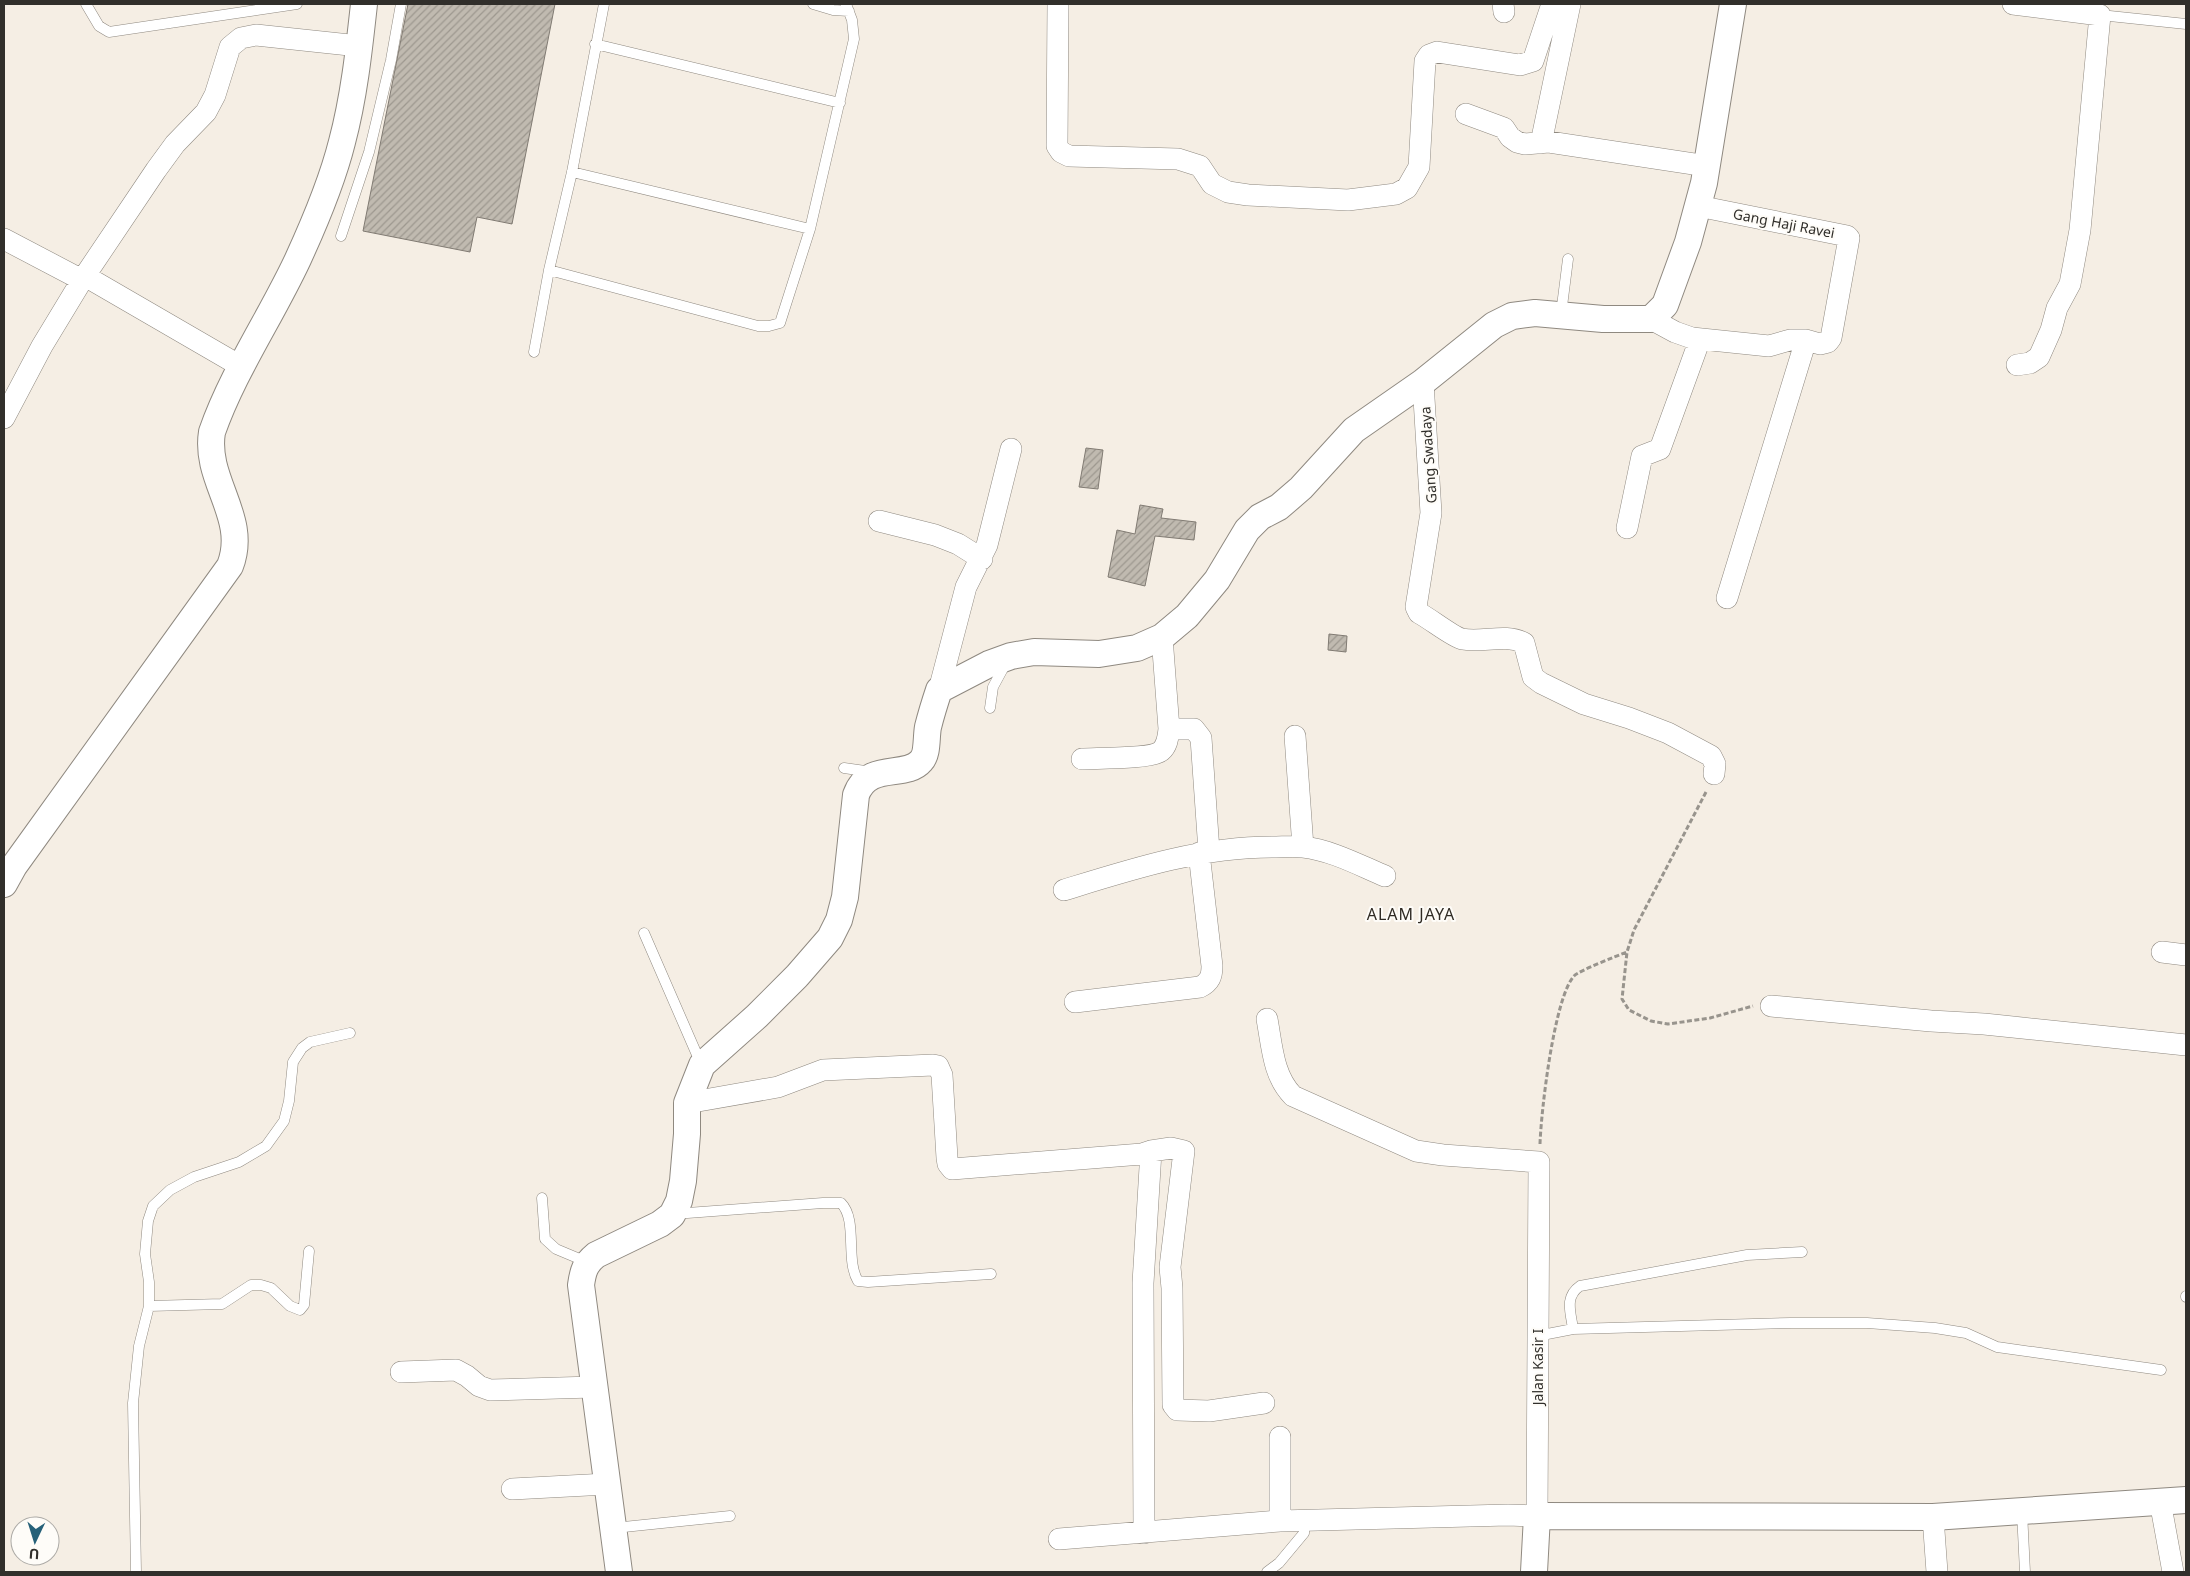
<svg xmlns="http://www.w3.org/2000/svg" width="2190" height="1576" font-family="'Noto Sans',sans-serif">
  <defs>
    <pattern id="building-hatch" width="6" height="6" patternUnits="userSpaceOnUse" patternTransform="scale(1.25)"><rect width="6" height="6" fill="#c0bab0"/><path d="M-1 1l2-2M0 6l6-6M5 7l2-2" fill="none" stroke="#9d988f"/></pattern>
  </defs>
  <rect width="100%" height="100%" fill="#f5eee4"/>
  <!-- building -->
  <path fill="url(#building-hatch)" stroke="#817b73" d="M408,4H555L512,224L477,217L470,252L363,231Z
    M1086,448L1103,450L1098,489L1079,487Z
    M1140,505L1163,509L1161,518L1196,522L1194,540L1155,536L1145,586L1108,577L1117,530L1135,534Z
    M1329,634L1347,636L1346,652L1328,650Z"/>
  <g fill="none" stroke-linecap="round" stroke-linejoin="round">
    <defs>
      <path id="service" d="M86,4L99,26L109,32L297,4
        M813,4L833,10L849,11
        M2100,15L2186,24
        M595,44L840,103
        M572,172L810,229
        M341,236L369,152L391,60L401,4
        M549,270L758,326H769L780,323L810,229L854,39L852,20L846,4
        M1561,314L1568,259
        M534,352L549,270L572,172L604,4
        M990,708L993,687L1006,663
        M844,768L872,772
        M644,933L701,1064
        M542,1198L545,1239L556,1249L587,1262
        M674,1214L823,1203H841C858,1220 845,1260 858,1281L868,1282L991,1274
        M2186,1297V1296
        M149,1306L222,1304L251,1285H261L271,1288L290,1306L300,1310L304,1305L309,1251
        M1573,1329C1571,1313 1564,1297 1580,1286L1747,1255L1802,1252
        M1537,1336L1573,1329L1791,1323H1867L1935,1328L1966,1333L1997,1347L2161,1370
        M2022,1512L2025,1572
        M614,1528L730,1516
        M136,1572L133,1403L139,1346L149,1306V1282L145,1254L148,1221L153,1206L170,1190L194,1177L239,1162L266,1146L284,1121L289,1101L293,1062L302,1048L310,1042L350,1033
        M1267,1572L1279,1563L1304,1533L1305,1521"/>
      <path id="minor" d="M1058,4L1057,146L1061,152L1069,156L1178,159L1200,166L1212,184L1228,192L1248,195L1348,200L1396,194L1407,188L1419,167L1425,61L1429,55L1437,52L1520,65L1533,61L1552,4
        M1503,4L1504,12
        M2013,4L2100,15L2080,230L2070,284L2057,308L2051,330L2039,357L2030,363L2017,365
        M1466,114L1504,128L1510,137L1517,142L1525,144L1549,142L1707,166
        M1541,143L1570,4
        M4,239L82,280
        M85,276L242,367
        M1651,319L1675,332L1692,338L1769,346L1790,340H1806L1820,344L1828,342L1831,338L1849,238L1847,236L1698,206
        M1423,382L1431,513L1416,607L1419,613C1429,618 1453,637 1462,639C1483,643 1505,633 1524,643L1533,677L1541,683L1584,704L1629,718L1668,733L1711,756L1715,764L1714,774
        M4,418L42,346L82,280L156,170L175,144L206,112L215,95L230,47L241,38L256,35L359,46
        M879,521L935,535L958,544L982,559
        M1627,528L1642,456L1660,449L1700,339
        M1727,598L1806,340
        M939,690L966,587L987,545L1011,449
        M1169,729H1194L1201,738L1209,851
        M1295,736L1303,847
        M1082,759C1097,758 1152,759 1161,751C1168,745 1168,736 1169,729L1162,637
        M1064,890C1132,869 1200,847 1272,847C1282,847 1293,846 1303,847C1331,850 1359,865 1385,876
        M2162,952L2186,955
        M1075,1002L1200,987C1210,982 1212,976 1212,966L1199,853
        M1771,1006L1931,1021L1984,1024L2186,1045
        M687,1103L778,1087L823,1070L933,1065L938,1066L942,1075L947,1158L948,1164L952,1169L1142,1154L1151,1151L1143,1283L1144,1533
        M1151,1151L1171,1148L1184,1151L1170,1267L1172,1288L1173,1405L1177,1410L1209,1411L1264,1403
        M401,1372L456,1370L467,1376L479,1386L490,1390L593,1387
        M1280,1437V1521
        M512,1489L607,1484
        M2160,1501L2173,1572
        M1933,1517L1937,1572
        M1059,1539L1280,1521L1508,1515L1537,1516L1539,1162L1443,1155L1416,1151L1293,1096C1273,1076 1272,1046 1267,1019"/>
      <path id="tertiary" d="M4,884L14,866L230,566C249,517 204,481 212,432C233,372 271,317 298,259C315,222 332,182 342,142C354,97 359,50 364,4
        M619,1572L581,1285C583,1271 585,1264 596,1255L660,1224L672,1215L679,1201L683,1181L687,1134V1103L702,1065L757,1016L797,976L830,938L839,920L845,897L856,795C868,761 906,779 921,761C928,754 926,737 928,727C931,715 935,702 939,690L989,664L1011,656L1034,652L1099,654L1137,648L1162,637L1187,616L1217,580L1247,530L1260,517L1279,507L1301,488L1354,430L1423,382L1494,325L1512,316L1535,313L1603,319H1651L1665,305L1688,242L1704,183L1733,4
        M1534,1572L1537,1516L1933,1517L2186,1500"/>
    </defs>
    <!-- service casing -->
    <use href="#service" stroke="#8f8980" stroke-width="11"/>
    <!-- minor casing -->
    <use href="#minor" stroke="#8f8980" stroke-width="22"/>
    <!-- tertiary casing -->
    <use href="#tertiary" stroke="#8f8980" stroke-width="28"/>
    <!-- path -->
    <path stroke="#98948d" stroke-width="3" stroke-dasharray="5 2.5" stroke-linecap="butt" d="M1706,792L1634,930L1627,952L1622,999L1629,1010L1651,1021L1668,1024L1710,1018L1753,1006
      M1540,1144C1541,1112 1554,998 1574,976C1580,970 1617,956 1627,952"/>
    <!-- service -->
    <use href="#service" stroke="#fff" stroke-width="10"/>
    <!-- minor -->
    <use href="#minor" stroke="#fff" stroke-width="21"/>
    <!-- tertiary -->
    <use href="#tertiary" stroke="#fff" stroke-width="26"/>
  </g>
  <g text-anchor="middle" dominant-baseline="central" stroke-width="4" stroke-linejoin="round" paint-order="stroke">
    <!-- street labels -->
    <g font-size="14" fill="#312f2b" stroke="#fefcf8">
      <text transform="translate(1784 223) rotate(11)">Gang Haji Ravei</text>
      <text transform="translate(1428 455) rotate(-94)">Gang Swadaya</text>
      <text transform="translate(1537 1367) rotate(-90)">Jalan Kasir I</text>
    </g>
    <!-- quarter labels -->
    <g font-size="16" letter-spacing="1" fill="#302b24" stroke="#fefcf8">
      <text x="1411" y="914">ALAM JAYA</text>
    </g>
  </g>
  <!-- border -->
  <rect width="2190" height="1576" fill="none" stroke="#312f2b" stroke-width="10"/>
  <!-- north arrow -->
  <g transform="translate(35 1541) rotate(184)"><circle r="24" fill="#fefcf8" stroke="#acaaa6"/>
  <path d="M0-4L9 19L0 12L-9 19Z" fill="#266179"/>
  <text y="-8" font-size="14" font-weight="bold" text-anchor="middle" fill="#312f2b">U</text>
  </g>
</svg>
